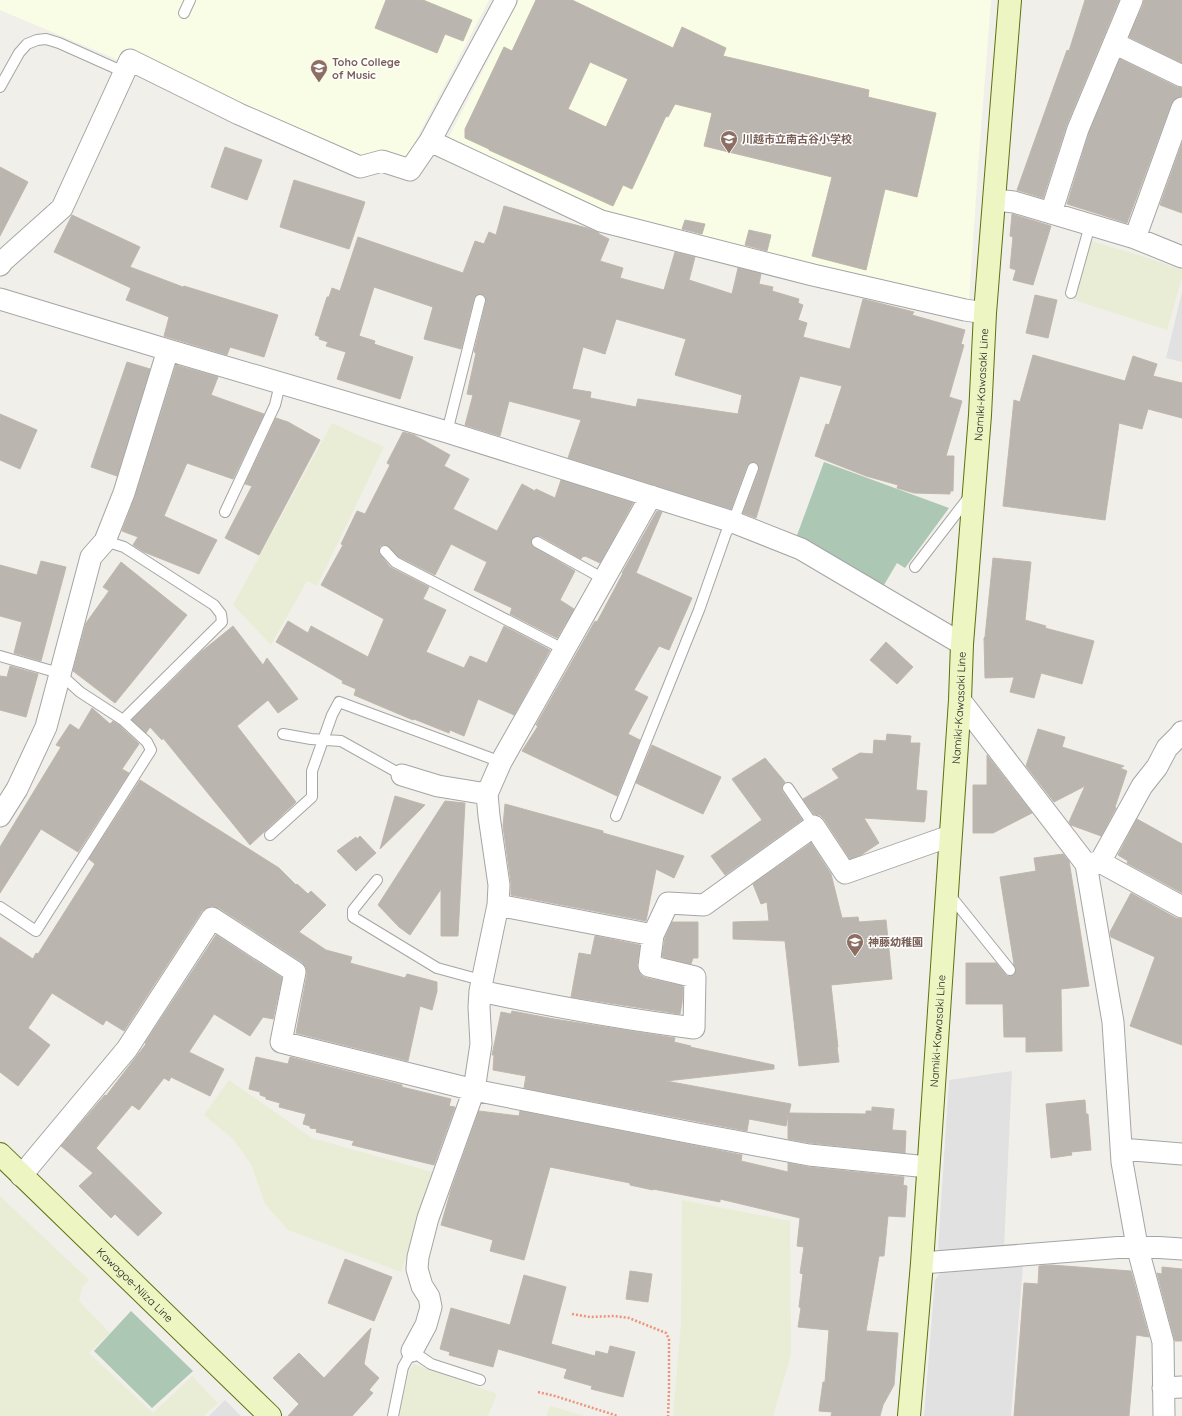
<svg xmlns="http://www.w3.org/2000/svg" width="1182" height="1416" font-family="Quicksand,'Noto Sans JP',sans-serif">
  <rect width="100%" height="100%" fill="#f1efe9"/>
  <!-- education -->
  <path fill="#fafde6" d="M0,0H489L407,157L397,159L364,160L236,105L126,50L121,61L0,10Z
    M519,0H991L978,168L969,300L644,225L601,212L448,139Z"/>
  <!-- farmland -->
  <path fill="#e9edd6" d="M1091,241L1151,259L1182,270V278L1167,330L1074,300Z
    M332,423L384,447L317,586L307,581L271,645L233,605Z
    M229,1080L312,1138L436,1173L401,1272L288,1230L265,1204L251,1164L233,1139L204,1115Z
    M0,1196L89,1280L82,1287L79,1301L110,1333L89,1353L153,1413L192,1376L218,1403L204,1416H0Z
    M682,1200L790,1221L791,1355L773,1416H673L681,1324Z
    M414,1364L497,1394L488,1416H398L410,1369Z
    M550,1406L585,1416H546Z"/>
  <!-- cemetery -->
  <path fill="#acc7b3" d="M824,462L949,508L905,568L897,563L881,590L796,538Z
    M131,1311L193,1371L152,1408L94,1351Z"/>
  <!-- parking -->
  <path fill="#e1e1e1" d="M1182,292V362L1166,358Z
    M1012,1071L1004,1248L945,1254L938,1249L949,1080Z
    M1023,1265L1011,1416H924L935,1280L941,1272Z
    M225,1400L241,1416H209Z"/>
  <!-- building -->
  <path fill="#bab5ae" stroke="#c1b7ac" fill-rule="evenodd" d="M386,0H423L472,20L463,41L445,34L437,53L375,28Z
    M536,0H572L673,48L682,27L726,48L723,56L869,90L868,97L936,113L917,197L885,189L866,270L812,256L832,177L704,146L712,113L675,104L668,117L666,116L632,189L623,185L613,206L489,150V149L465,138V129L504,47L512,51ZM590,62L628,79L606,127L568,109Z
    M1085,0H1119L1067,124L1043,198L1017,190L1067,50L1069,51Z
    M1144,0H1182V63L1129,37L1143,5Z
    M1120,59L1177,87L1182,88V96L1175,99L1171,104L1127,223L1067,204L1089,133Z
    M1182,143V213L1160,205Z
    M225,147L262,160L247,200L211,187Z
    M0,167L28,182L0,236Z
    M294,180L365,202L349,249L280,227Z
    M504,206L587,228L599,233V234L609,239L600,261L623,268L620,278L664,290L675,252L695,257L689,280L732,294L738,268L761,274L759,284L773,287L772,291L799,299L798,303L803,305L798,320L807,323L803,337L850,349L863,299L914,312L912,315L965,330L961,344L964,345L949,397L962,401L946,456H954L953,491H950V494L914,493L897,488L898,485L866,476L815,456L826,424L829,425L842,386L800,376L756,518L743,513L759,470L758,464L755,462L749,463L747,466L731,509L568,458L581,420L509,401L500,436L465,425L473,395L467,394L476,353L474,352L486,302L485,296L481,294L476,295L474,298L461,349L424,339L433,307L374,287L359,336L375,341L374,344L413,357L400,399L337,379L346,352L326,346L328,342L319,339L320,337L315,335L327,297H329L332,288L340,291L358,237L463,273L475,241L484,244L489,232L496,235ZM616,319L686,339L675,375L742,395L738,414L638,399L636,407L590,398L591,392L572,389L583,347L605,354Z
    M1012,214L1051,226L1033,285L1013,280L1016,270L1010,268L1013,237L1010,236Z
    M72,215L140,247L130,267L183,287L184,286L278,315L264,357L230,347L227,355L164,336L169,317L126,300L131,288L54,252Z
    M685,220L705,224L702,234L682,229Z
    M749,230L771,235L767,251L745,245Z
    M1035,295L1057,300L1048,338L1026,333Z
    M1033,355L1125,381L1133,356L1157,364L1153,376L1182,383V418L1148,409L1142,429L1119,423L1105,520L1003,506L1014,400L1020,402Z
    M127,362L150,369L117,476L91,467Z
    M176,365L218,377L211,395L264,414L233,479L187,463L164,516L217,540L199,574L144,552L133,545L138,537L122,531L135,497Z
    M0,414L37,430L20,469L0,460Z
    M276,418L288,422L320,440L259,555L225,538L252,486L245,484Z
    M403,432L414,435L450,455L444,466L469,479L453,509L497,531L522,484L535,491L536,489L555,498L561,480L633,503L600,563L585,556L584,557L583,556L581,559L540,536H536L532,539L531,543L534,547L575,571L560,600L574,609L557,638L510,614L512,608L474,590L487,562L451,544L435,575L399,557L387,545H383L380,546L379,553L390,567L429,587L423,599L446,610L426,652L464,668L470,656L487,663L504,626L550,650L514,715L478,699L464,736L450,730L449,733L414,719L413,720L354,695L356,689L342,683L343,681L276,642L288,621L308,633L311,626L368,657L384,619L321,585L343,545L341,544L357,511L365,514L390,465L387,463Z
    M657,511L662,512L636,573L692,598L669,650L659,646L634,690L648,697L628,734L640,740L617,796L522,751L538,726L536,725L595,621L597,622L623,573H622Z
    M993,558L1031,562L1025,620L1046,626L1045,628L1094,641L1082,684L1041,673L1034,698L1010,692L1014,677L985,678L984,638L985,637Z
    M41,561L66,567L41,661L14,653L22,622L0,616V565L37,575Z
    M121,562L187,615L115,703L73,671L86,623L109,591L103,587Z
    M233,626L263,665L267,658L298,699L278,713L268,700L237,726L296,802L250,845L163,738L162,740L150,727L146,733L132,720L201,652Z
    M886,642L913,667L897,684L870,660Z
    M10,666L38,674L26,717L0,710V676L7,677Z
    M92,708L110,724L113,721L119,725L139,744L122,769L129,773L78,852L41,829L0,893V847L61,747L56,745L70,724L79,730Z
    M1038,729L1065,737L1062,747L1124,766L1120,768L1127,771L1115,807L1116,808L1101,836L1071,825L1069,822L1085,786L1054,802L1026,766Z
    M887,734L911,736L910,743H920L916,790L927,791L925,820L924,822L864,818L879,843L861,855L850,859L824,819L820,815L814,814L803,799L839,778L832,769L860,753L873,754L874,740L886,741Z
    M652,745L721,777L703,814L636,783Z
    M987,755L1032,813L993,833H973V785H987Z
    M765,758L785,782L782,786V791L802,820L725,875L711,856L762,820L732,779Z
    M140,780L279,868L296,885L297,884L308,894L311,891L326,905L299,932L326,950L352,957L350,963L405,978L407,974L437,982V991L432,1010L420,1006L408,1061L296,1033L307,974L306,967L302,962L219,908L212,906L206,908L202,911L124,1031L106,1020L103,1025L52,993L28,1028L50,1045L18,1086L0,1072V937L33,959L36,953L38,954L95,864L89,859Z
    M395,796L425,805L380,849Z
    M445,801L465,803L458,936H441V889L410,935L399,927L378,905Z
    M505,804L603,831V833L684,856L674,878L656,869L646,921L511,895V883L503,826Z
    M1137,819L1182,844V893L1127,863L1128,861L1118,855Z
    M360,836L376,853L356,871L337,851L356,837L357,839Z
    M811,843L831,874L842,918L858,917L859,922L886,920L892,979L831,985L838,1047H837L839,1062L799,1066L785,941L733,939V922L769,921L767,902L761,904L753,884Z
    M1063,854L1069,861L1089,986L1061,989L1062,1051L1026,1052V1037H1004L1003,1004H966V963H996L1007,976H1011L1014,975L1016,969L1013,964H1014L1000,877L1036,871L1034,858Z
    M1131,893L1176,918L1182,919V1045L1130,1026L1155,957L1111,937L1110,932Z
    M672,922H698V958H693L691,964L662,957L665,938Z
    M216,935L282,978L273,1019L263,1017L250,1036L214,1014L189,1052L224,1069L210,1096L171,1077L169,1081L164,1078L139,1110L132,1105L96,1148L162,1213L138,1236L115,1214L111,1218L79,1186L93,1173L61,1146L105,1095L106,1096L146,1044L145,1043Z
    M595,936L640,945L637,965L638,970L641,975L646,978L683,986L682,1003L680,1014L571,997L579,953L591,955Z
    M512,1011L554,1019L675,1038L674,1042L691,1046L690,1047L774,1065V1069L666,1081L791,1104L789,1113L866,1114V1111H872V1107L894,1109L892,1130L906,1131L905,1153L811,1143L788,1139V1115L786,1126L749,1119L747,1131L524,1088L526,1076L493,1070L494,1055H492L501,1012L511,1014Z
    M256,1057L288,1064L290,1057L402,1085V1087L451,1099L449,1106L455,1107L434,1165L352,1145L354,1141L316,1132L317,1129L310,1128V1126L303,1124L306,1114L279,1107L280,1103L266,1099V1097L260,1095V1092L249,1089Z
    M1085,1100L1086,1114H1088L1091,1150L1071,1152L1072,1155L1051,1158L1046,1104Z
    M479,1111L519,1116L520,1111L742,1155L741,1161L788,1172V1163L808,1167L904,1177L903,1185L907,1186L905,1217L888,1216L884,1256H879L866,1331L898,1333L894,1385L883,1405L880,1416H831L832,1412L819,1411L823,1382H825L829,1330L798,1327L801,1308L799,1307L803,1274L800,1273L804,1247L797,1246L800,1218L720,1199V1202L653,1189V1190L630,1185V1183L550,1167L524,1260L490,1251L493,1240L441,1225L451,1190Z
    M345,1259L392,1277L374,1321L328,1303Z
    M1051,1265L1131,1271L1149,1337L1136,1335L1129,1416H1014L1024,1283L1038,1284L1039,1266Z
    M1162,1267L1182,1269V1341H1175L1157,1273L1162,1274Z
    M630,1271L652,1274L648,1302L626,1299Z
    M524,1275L566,1287L551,1344L595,1356L596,1351L608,1354L610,1346L635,1352L623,1397L591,1389L592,1386L564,1378L567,1369L498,1349L493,1367L449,1355L450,1352L440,1349L451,1308L510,1325Z
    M371,1328L364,1364L379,1378L369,1390L373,1393L352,1416H288L299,1404L273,1378L299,1353L324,1378Z"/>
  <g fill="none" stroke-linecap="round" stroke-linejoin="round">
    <defs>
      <path id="lane" d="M184,13L190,0
        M0,87L19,53L27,44L37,40L46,39L59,43L124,72
        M1071,293L1090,225
        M447,432L480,300
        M225,512L275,405L280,384
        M105,541L124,547L214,605L221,614L222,622L123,720
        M537,542L604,579
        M385,551L395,562L565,650
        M915,567L969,497
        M0,656L59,673L80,692L123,720L147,742L151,750L36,931L0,907
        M283,734L311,739L341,741L402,775
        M788,788L814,826
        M616,816L699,610L726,533L733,522L753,468
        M270,835L312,797V771L332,715L339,702L501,762
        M377,880L353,910V917L437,968L481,980
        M949,894L1010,970
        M393,1416L403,1367L412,1351L431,1364L480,1380"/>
      <path id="street" d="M1114,43L1182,76
        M430,141L601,221L813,275L965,310L985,313
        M995,200L1014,202L1135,238L1182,257
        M1051,213L1078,129L1132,0
        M1135,238L1182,108
        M0,265L3,261L62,208L130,60L239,114L360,167L382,161L410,170L430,141L506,0
        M0,299L168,350
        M960,700L1086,864L1113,1022L1122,1162L1137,1246L1163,1342L1164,1416
        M402,775L438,786L487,794
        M0,816L17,789L46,727L91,557L105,541L124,493L168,350L447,432L733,522L801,549L962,644
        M1100,862L1142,786L1157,767L1167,748L1179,736L1182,732
        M1086,864L1100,862L1182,907
        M498,905L653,935L668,903L704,905L814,826L845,873L950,836
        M480,991C551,1006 622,1019 694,1028L695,977L649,966L653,935
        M1121,1149L1182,1154
        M21,1176L127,1049L212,918L295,972L281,1042L474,1090L692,1133L809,1155L928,1167
        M922,1263L1137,1246L1182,1249
        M412,1351L426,1325L431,1307L429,1297L422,1286L417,1269L418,1257L428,1218L474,1090L481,1044L479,1007L480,991L498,905L499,885L489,816L487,794L501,762L651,496
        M1163,1388L1182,1387"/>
      <g id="secondary">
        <path id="s1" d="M0,1154L270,1416"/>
        <path id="s2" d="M909,1416L922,1263L960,700L962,644L980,415L985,313L1010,0"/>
      </g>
    </defs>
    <!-- lane casing -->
    <use href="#lane" stroke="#a5a5a5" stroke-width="12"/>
    <!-- street casing -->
    <use href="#street" stroke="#a5a5a5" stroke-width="23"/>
    <!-- secondary casing -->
    <use href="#secondary" stroke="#5d710f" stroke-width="24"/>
    <!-- path -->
    <path stroke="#ee937c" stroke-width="2.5" stroke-dasharray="2 2" stroke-linecap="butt" d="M572,1314L590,1317L614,1316L629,1318L666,1333L669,1339V1391L668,1416
      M538,1392L555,1396L618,1416"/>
    <!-- lane -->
    <use href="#lane" stroke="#fff" stroke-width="10"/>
    <!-- street -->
    <use href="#street" stroke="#fff" stroke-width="21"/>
    <!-- secondary -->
    <use href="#secondary" stroke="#edf5c3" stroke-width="22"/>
  </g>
  <!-- icons -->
  <defs>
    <symbol id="school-pin" viewBox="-11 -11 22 30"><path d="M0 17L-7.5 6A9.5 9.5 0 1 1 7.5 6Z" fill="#8d6e63" stroke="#fff"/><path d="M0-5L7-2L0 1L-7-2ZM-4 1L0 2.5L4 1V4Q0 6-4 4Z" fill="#fff"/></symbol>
  </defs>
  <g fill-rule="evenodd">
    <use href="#school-pin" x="309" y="58" width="20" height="27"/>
    <use href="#school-pin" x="719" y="129" width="20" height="27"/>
    <use href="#school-pin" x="845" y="932" width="20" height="27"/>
  </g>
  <g text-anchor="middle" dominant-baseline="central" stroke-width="3" stroke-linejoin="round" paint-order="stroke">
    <!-- education labels -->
    <g font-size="11" font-weight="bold" fill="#785e54" stroke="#fff" text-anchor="start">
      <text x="332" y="62">Toho College<tspan x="332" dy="13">of Music</tspan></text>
      <text x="742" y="139">川越市立南古谷小学校</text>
      <text x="868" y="942">神藤幼稚園</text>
    </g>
    <!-- street labels -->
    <g font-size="11" fill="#212121" stroke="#fff">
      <text stroke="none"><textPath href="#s2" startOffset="1034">Namiki-Kawasaki Line</textPath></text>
      <text stroke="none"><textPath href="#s2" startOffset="710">Namiki-Kawasaki Line</textPath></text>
      <text stroke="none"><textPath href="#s2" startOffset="386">Namiki-Kawasaki Line</textPath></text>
      <text stroke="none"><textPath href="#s1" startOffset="188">Kawagoe-Niiza Line</textPath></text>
    </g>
  </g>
</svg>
